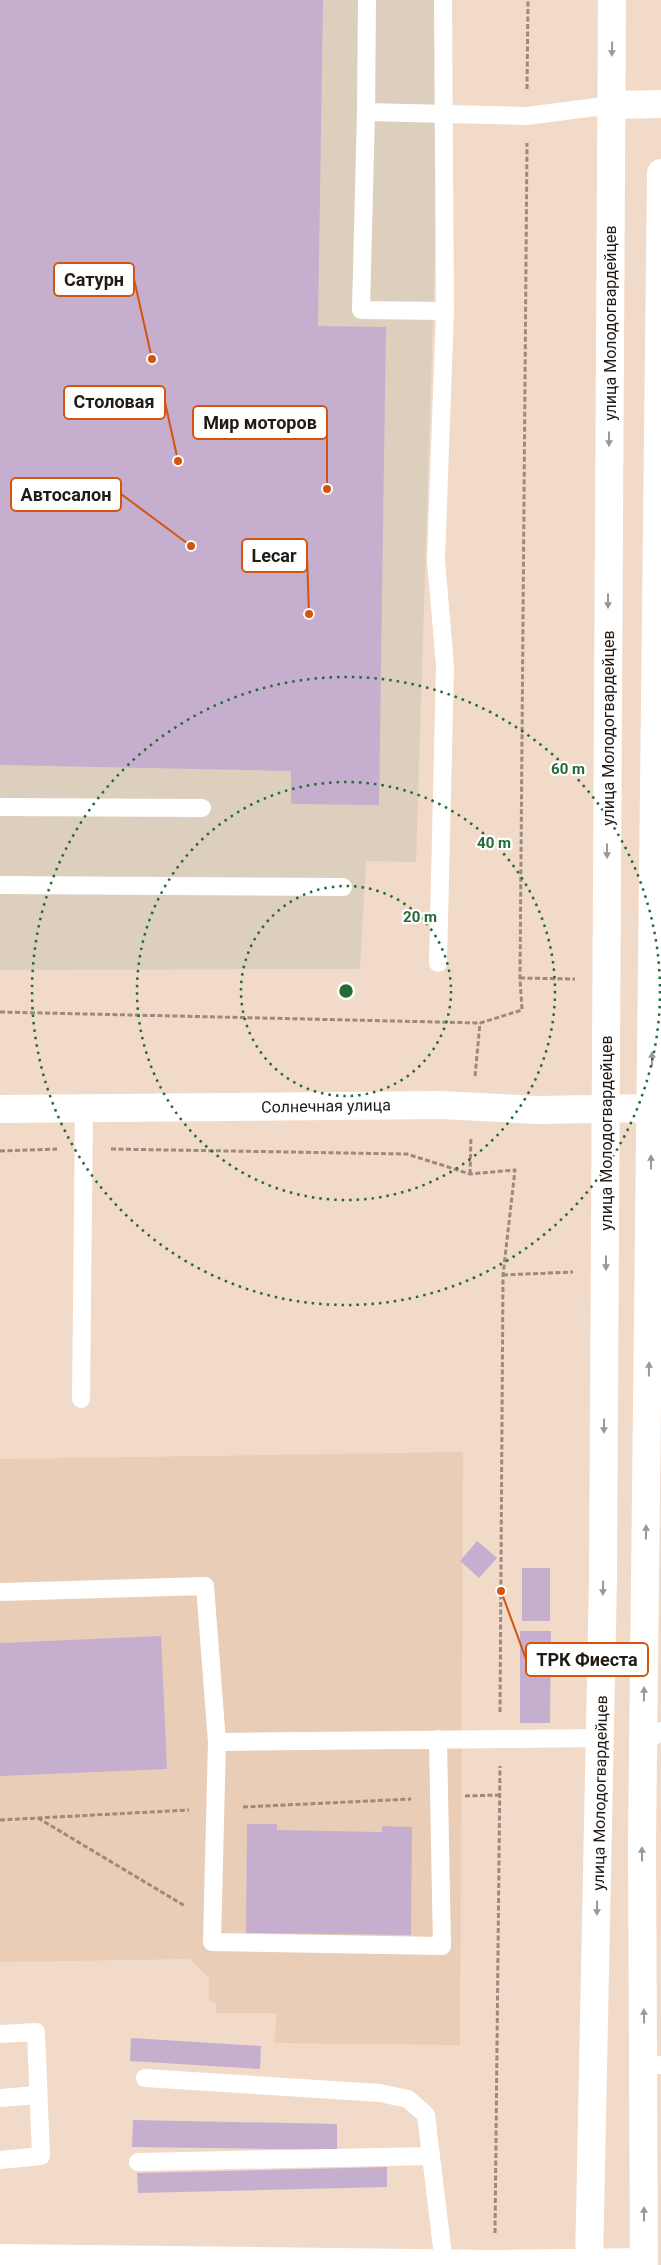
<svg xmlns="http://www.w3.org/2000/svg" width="661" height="2265" font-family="Roboto,sans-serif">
  <rect width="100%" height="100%" fill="#f1dac8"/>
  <!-- commercial -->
  <path fill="#ddcfbd" d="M0,0H443L416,862L366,861L360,969L0,970Z"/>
  <!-- built -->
  <path fill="#eacdb7" d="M463,1452L460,2045L275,2043L276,2013H216V2003L209,2000V1978L190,1959L0,1962V1459Z"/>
  <!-- building -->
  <path fill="#c6afce" d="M0,0H323L318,326L386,327L379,805L291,804V771L0,765Z
    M477,1541L497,1558L479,1578L460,1561Z
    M522,1568H550V1621H522Z
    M520,1631H551L550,1723H520Z
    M161,1636L167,1769L0,1776V1643Z
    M247,1824H277V1830L329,1831L382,1832V1826L412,1827L411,1935L246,1933Z
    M131,2038L261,2046L260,2069L130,2061Z
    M133,2120L337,2124V2150L132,2147Z
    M387,2167V2187L138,2193L137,2173Z"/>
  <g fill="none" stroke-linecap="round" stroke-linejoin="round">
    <!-- path -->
    <path stroke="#9b8a7d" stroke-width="3" stroke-dasharray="5 2.5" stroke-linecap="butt" d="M527,89L528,0
      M520,978L575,979
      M0,1012L480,1023L522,1010L520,978L527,143
      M475,1076L480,1023
      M111,1149L407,1154L470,1174L515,1170L503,1275L500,1713
      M0,1151L57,1149
      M470,1174L471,1137
      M503,1275L573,1272
      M465,1796L500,1795
      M243,1807L411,1799
      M38,1818L185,1906
      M0,1820L189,1810
      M495,2233L500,1766"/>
    <!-- lane -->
    <path stroke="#fff" stroke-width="18" d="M367,0L366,112L527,116L611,105
      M366,112L361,310L445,311
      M0,807L202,808
      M0,885L343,887
      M438,963L445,666L436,560L445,311L443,0
      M81,1399L84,1109
      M0,1592L205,1586L217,1742L601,1738
      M217,1742L212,1942L442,1946L438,1739
      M644,1743L661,1731
      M0,2034L36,2032L41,2156L0,2160
      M644,2065H661
      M145,2078L380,2093L408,2099L426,2115L444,2264
      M0,2098L38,2095
      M138,2162L431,2156"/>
    <!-- secondary -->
    <path stroke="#fff" stroke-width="28" d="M611,105L661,104
      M0,1109L441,1105L538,1110L651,1108
      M0,2258L494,2264L644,2262
      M589,2265L603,1579L612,0
      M644,2265L642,1844L661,173"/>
  </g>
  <!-- one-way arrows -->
  <defs><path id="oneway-solid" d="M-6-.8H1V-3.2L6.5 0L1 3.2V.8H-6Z" transform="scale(1.25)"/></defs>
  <g fill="#9c9895">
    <use href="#oneway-solid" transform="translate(612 49) rotate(91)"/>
    <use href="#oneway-solid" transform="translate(609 439) rotate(90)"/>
    <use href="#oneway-solid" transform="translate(608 601) rotate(90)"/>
    <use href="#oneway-solid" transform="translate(607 851) rotate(90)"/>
    <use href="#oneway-solid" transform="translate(652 1059) rotate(-90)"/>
    <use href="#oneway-solid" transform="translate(651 1162) rotate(-90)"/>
    <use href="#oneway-solid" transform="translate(606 1263) rotate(90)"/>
    <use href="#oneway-solid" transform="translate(649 1369) rotate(-89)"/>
    <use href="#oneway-solid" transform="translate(604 1426) rotate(91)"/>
    <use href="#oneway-solid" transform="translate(646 1532) rotate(-89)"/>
    <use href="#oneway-solid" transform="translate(603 1588) rotate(91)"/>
    <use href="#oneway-solid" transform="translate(644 1694) rotate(-89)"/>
    <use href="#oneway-solid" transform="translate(642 1854) rotate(-91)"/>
    <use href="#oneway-solid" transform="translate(597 1908) rotate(91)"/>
    <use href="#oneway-solid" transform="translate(644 2016) rotate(-91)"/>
    <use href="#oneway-solid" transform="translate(644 2214) rotate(-90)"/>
  </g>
  <!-- distance rings -->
  <g fill="none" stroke="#236a37" stroke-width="2.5" stroke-dasharray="2.5 5">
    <circle cx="346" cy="991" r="105"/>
    <circle cx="346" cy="991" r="209"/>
    <circle cx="346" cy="991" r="314"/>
  </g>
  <g text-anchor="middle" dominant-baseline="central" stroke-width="4.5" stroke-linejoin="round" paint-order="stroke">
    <!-- street labels -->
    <g font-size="16" fill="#221a14" stroke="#fff">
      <text transform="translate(610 323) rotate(-90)">улица Молодогвардейцев</text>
      <text transform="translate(608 728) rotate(-90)">улица Молодогвардейцев</text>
      <text transform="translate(326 1106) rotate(-1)">Солнечная улица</text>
      <text transform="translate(606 1133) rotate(-90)">улица Молодогвардейцев</text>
      <text transform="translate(600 1793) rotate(-89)">улица Молодогвардейцев</text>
    </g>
  </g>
  <circle cx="346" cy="991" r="8" fill="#236a37" stroke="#fff" stroke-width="2.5"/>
  <g font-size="15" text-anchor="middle" font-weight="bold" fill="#236a37" stroke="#fff" stroke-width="4.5" stroke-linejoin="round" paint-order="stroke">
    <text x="568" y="774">60 m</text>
    <text x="494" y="848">40 m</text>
    <text x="420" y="922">20 m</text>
  </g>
  <!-- callouts -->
  <path fill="none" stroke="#d4530d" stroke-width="2" d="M152 359L134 279M178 461L165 402M327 489L327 423M191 546L121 494M309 614L307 556M501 1591L526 1659"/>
  <g fill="#d4530d" stroke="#fff" stroke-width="2">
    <circle cx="152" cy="359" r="5"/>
    <circle cx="178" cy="461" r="5"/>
    <circle cx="327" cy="489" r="5"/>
    <circle cx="191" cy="546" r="5"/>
    <circle cx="309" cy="614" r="5"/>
    <circle cx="501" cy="1591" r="5"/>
  </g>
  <g fill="#fff" stroke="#d4530d" stroke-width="2">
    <rect x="54" y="263" width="80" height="33" rx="5"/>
    <rect x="64" y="386" width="101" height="33" rx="5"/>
    <rect x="193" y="406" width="134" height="33" rx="5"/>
    <rect x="11" y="478" width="110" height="33" rx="5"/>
    <rect x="242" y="539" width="65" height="33" rx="5"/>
    <rect x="526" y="1643" width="122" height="33" rx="5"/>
  </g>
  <g font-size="18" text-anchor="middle" font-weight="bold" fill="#221a14">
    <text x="94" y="286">Сатурн</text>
    <text x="114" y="408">Столовая</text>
    <text x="260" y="429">Мир моторов</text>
    <text x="66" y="501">Автосалон</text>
    <text x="274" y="562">Lecar</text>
    <text x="587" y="1666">ТРК Фиеста</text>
  </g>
</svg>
